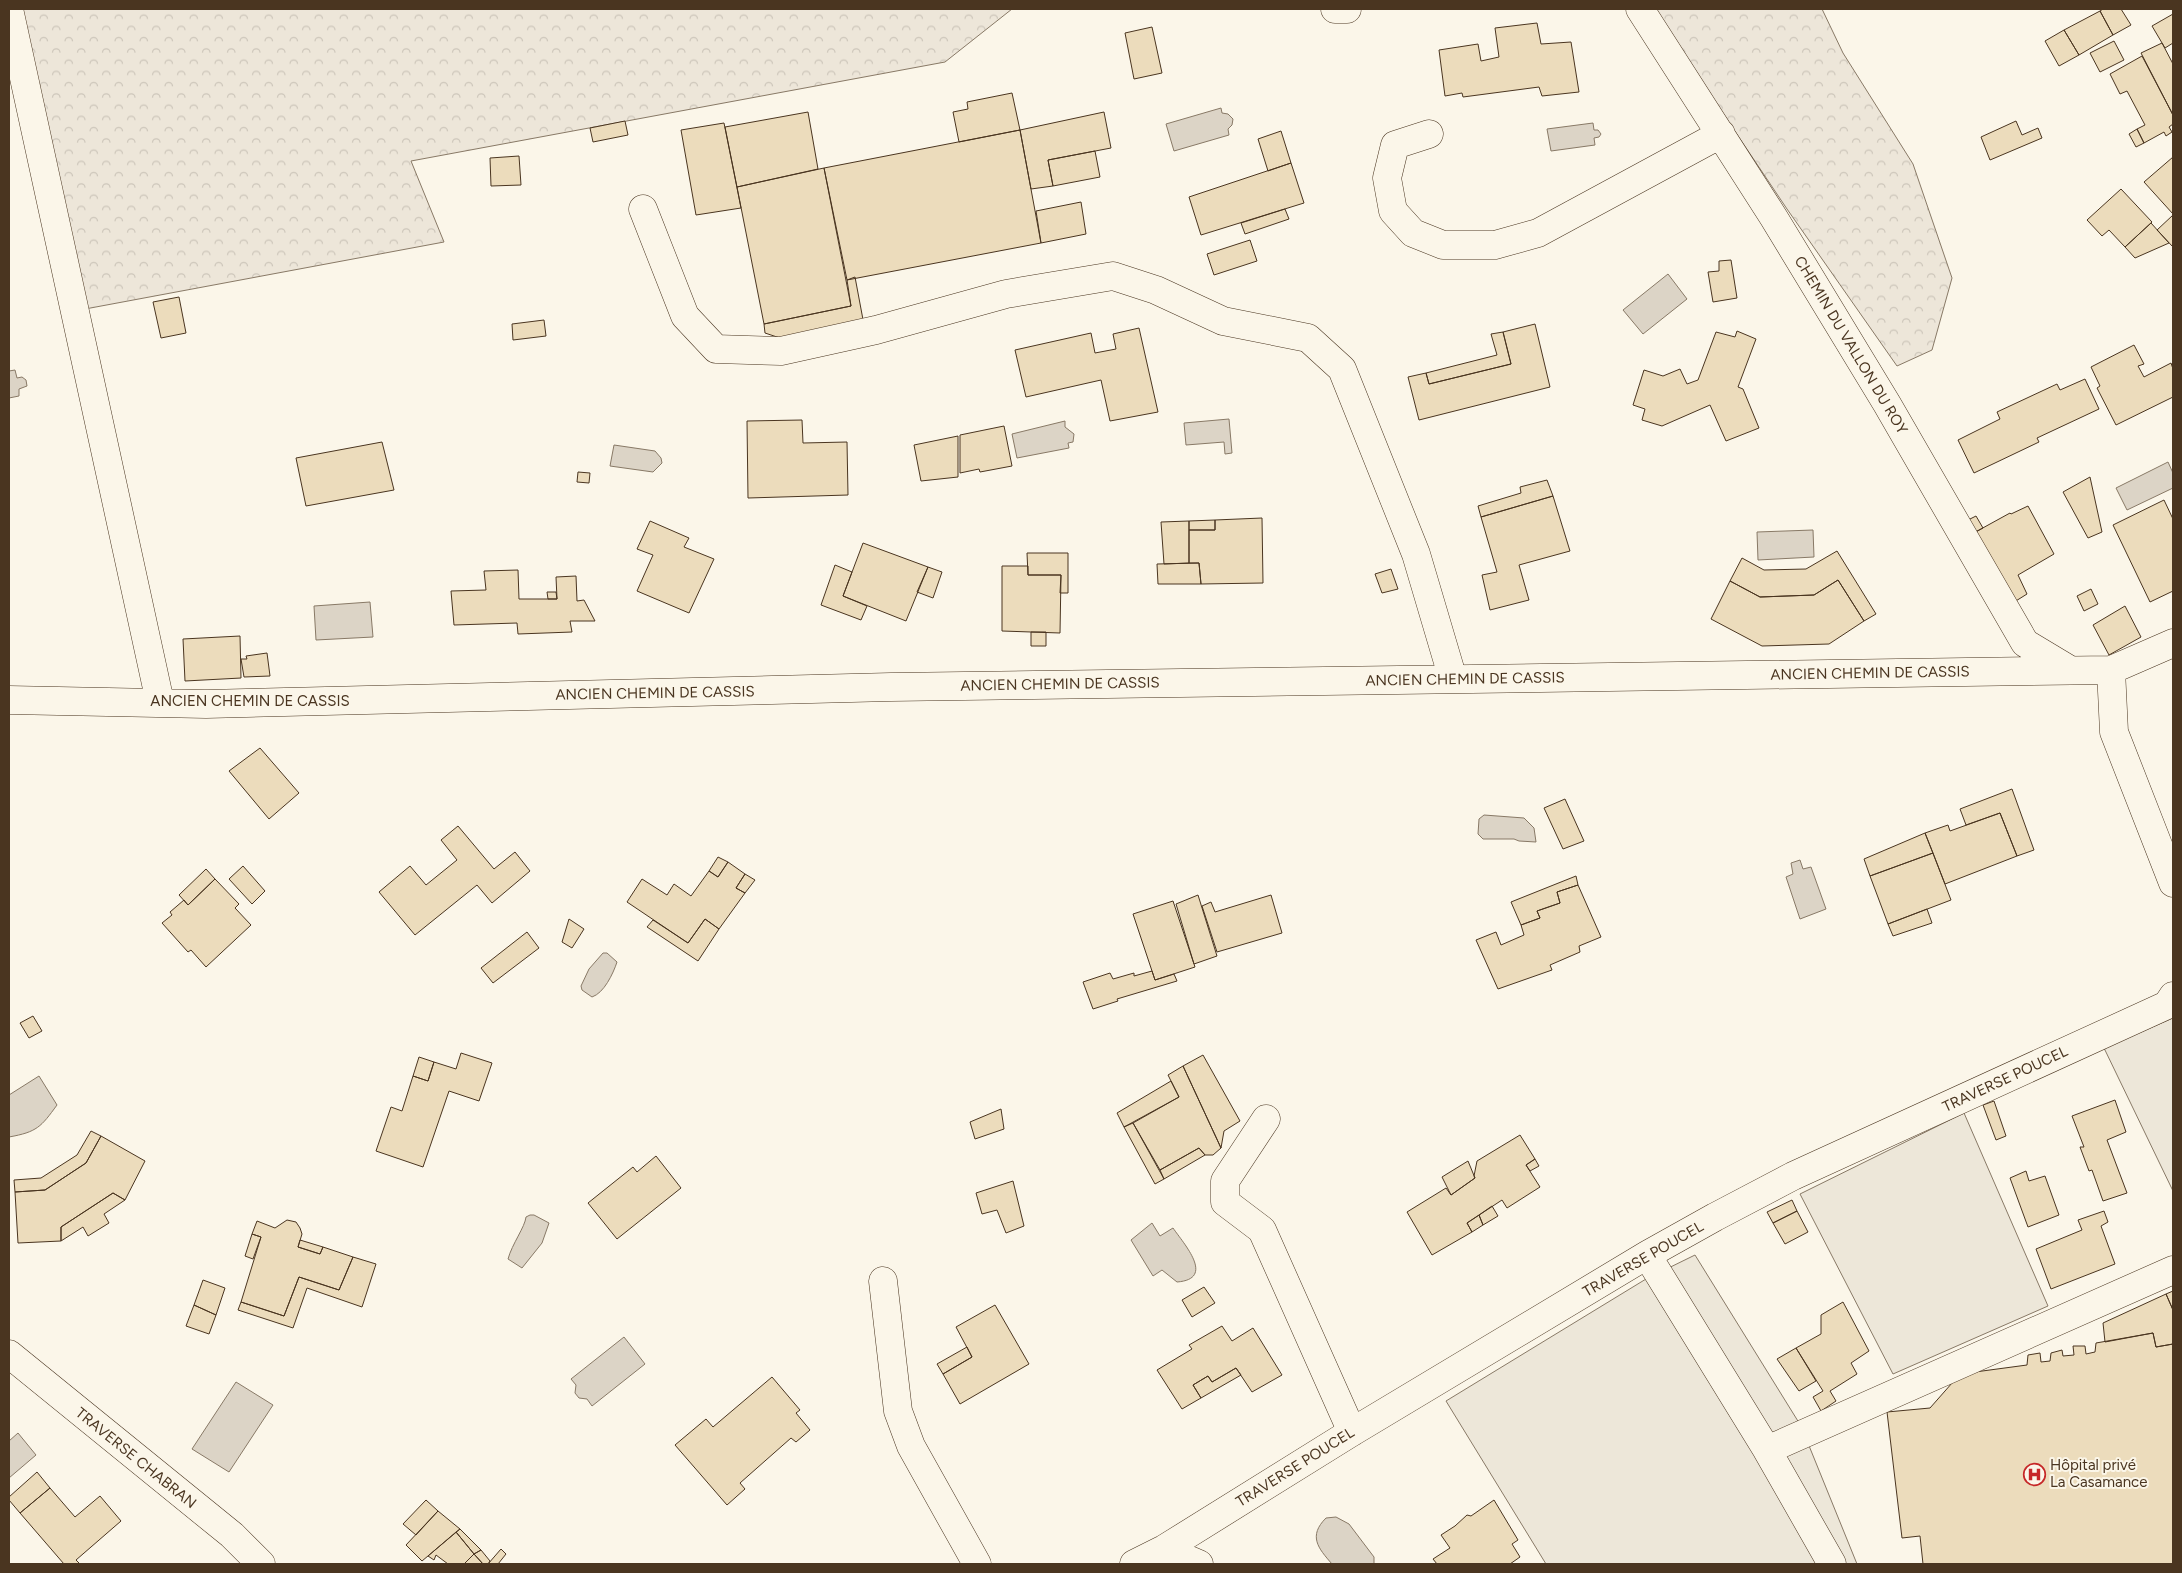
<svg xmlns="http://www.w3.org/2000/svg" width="2182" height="1573" font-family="Figtree,sans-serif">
  <defs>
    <pattern id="forest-crowns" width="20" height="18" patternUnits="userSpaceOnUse" patternTransform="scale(1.25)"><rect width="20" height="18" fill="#ede6d9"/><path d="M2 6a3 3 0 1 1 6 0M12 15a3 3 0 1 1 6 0" fill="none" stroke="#cdc6ba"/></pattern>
  </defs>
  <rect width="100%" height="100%" fill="#fbf6e9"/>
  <!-- forest -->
  <path fill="url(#forest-crowns)" stroke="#887966" d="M11,9H1012L945,62L411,161L444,242L69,312Z
    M1653,9H1822L1843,53L1913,164L1952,278L1932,350L1897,366L1787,209Z"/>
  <!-- parking -->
  <path fill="#ede7d9" stroke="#887966" d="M2173,1018V1191L2104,1048Z
    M1964,1113L2048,1306L1893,1374L1800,1194Z
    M1695,1255L1801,1426L1857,1564H1546L1446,1401L1646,1279Z"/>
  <!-- water -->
  <path fill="#dcd4c6" stroke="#887966" d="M1221,108L1222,113L1228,114L1233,119L1232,125L1228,129L1229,135L1174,151L1166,124Z
    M1593,123L1594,130H1598L1601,134L1599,137L1594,138L1595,145L1551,151L1547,129Z
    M1668,274L1687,299L1643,334L1623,310Z
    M15,370L17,378L22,377L26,380L27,386L19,389V396L9,398V371Z
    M1229,419L1232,453L1225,454L1224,442L1186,445L1184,423Z
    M1065,421V427L1074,434L1073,442L1068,443L1069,448L1017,458L1012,434Z
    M614,445L655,451L661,458L662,463L653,472L610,466Z
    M2168,462L2173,473V488L2127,510L2116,488Z
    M1813,530L1814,557L1758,560L1757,532Z
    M370,602L373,637L316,640L314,606Z
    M1484,815L1524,818L1534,828L1536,842L1519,841L1514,839H1483L1478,834L1479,819Z
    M1800,860L1803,869L1811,867L1826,909L1800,919L1786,877L1793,874L1791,863Z
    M603,953H607L617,962C613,974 604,993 592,997L582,990L581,986L589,969Z
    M39,1076L57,1105C41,1127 37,1132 9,1137V1095Z
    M530,1215H534L549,1223L542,1243L522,1268L508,1259C512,1244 525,1227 526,1217Z
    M1152,1223L1160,1236L1173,1228C1184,1244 1216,1279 1177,1282L1162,1270L1153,1276L1131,1240Z
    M624,1337L645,1364L592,1406L587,1399L579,1398L575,1393L576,1385L571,1379Z
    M236,1382L273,1405L229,1472L192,1449Z
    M18,1433L36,1455L9,1478V1441Z
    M1336,1517L1349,1524L1374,1557V1564H1332C1318,1548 1308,1536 1326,1518Z"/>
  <!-- building -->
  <path fill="#ecdcbc" stroke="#4a3520" d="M2103,9H2121L2131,25L2113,35L2100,11Z
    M2100,11L2113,35L2079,55L2064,30Z
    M2173,14V43L2165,48L2152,26Z
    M1537,23L1541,44L1571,42L1579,92L1542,96L1539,87L1463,97L1462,93L1445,96L1439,50L1478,44L1481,61L1499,57L1495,28Z
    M1152,27L1162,73L1134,79L1125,33Z
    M2064,30L2079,55L2059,66L2045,41Z
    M2114,41L2124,60L2100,72L2090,53Z
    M2162,43L2173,64V115L2141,53Z
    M2142,56L2173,115V124L2169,127L2172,132L2166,136L2164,132L2144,143L2137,129L2145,125L2127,91L2120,94L2110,74Z
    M1012,93L1020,130L959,142L953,112L968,109L967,102Z
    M808,112L818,169L737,187L725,127Z
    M1104,112L1111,148L1048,160L1053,186L1031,189L1020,130Z
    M625,121L628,135L593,142L590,128Z
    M2016,121L2022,135L2038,128L2042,138L1990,160L1981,137Z
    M724,123L741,208L696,215L681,130Z
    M2137,129L2144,143L2136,147L2129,134Z
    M1020,130L1041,243L847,280L824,168Z
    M1281,131L1291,163L1268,171L1258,139Z
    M1095,151L1100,177L1053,186L1048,160Z
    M519,156L521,185L491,186L490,158Z
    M2173,157V214L2144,182Z
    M1291,163L1304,203L1201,235L1189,197Z
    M824,168L851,306L764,324L737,187Z
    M2121,189L2152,222L2125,247L2109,230L2102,236L2087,220Z
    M1081,202L1086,234L1041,243L1036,211Z
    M1285,209L1289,219L1245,234L1241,223Z
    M2173,215V247L2157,230Z
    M2151,223L2169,243L2135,258L2125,247Z
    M1250,240L1257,261L1214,275L1207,254Z
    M1731,260L1737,298L1713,302L1708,272L1719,271V261Z
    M855,277L864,325L786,340L765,333L764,324L851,306L847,280Z
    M179,297L186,333L161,338L153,302Z
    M544,320L546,336L513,340L512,324Z
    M1535,324L1550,387L1419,420L1408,377L1426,373L1429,384L1511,364L1503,332Z
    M1139,328L1158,412L1110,421L1101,380L1026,397L1015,350L1091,333L1095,353L1116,349L1113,334Z
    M1737,331L1756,339L1738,387L1743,389L1759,428L1726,441L1710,405L1662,426L1642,420L1645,409L1633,405L1644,370L1663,376L1680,369L1687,384L1698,380L1716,332L1735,337Z
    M1503,332L1511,364L1429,384L1426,373L1497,355L1491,334Z
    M2134,345L2144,364L2138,366L2144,377L2171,363L2173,369V397L2116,425L2097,388L2100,386L2091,367Z
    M2085,379L2099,409L2037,438L2039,442L1974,473L1958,440L2000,419L1997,412L2057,384L2060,390Z
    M802,420L803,443L847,442L848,495L748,498L747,421Z
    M1004,426L1012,466L980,472L979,469L960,473V435Z
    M958,436V477L921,481L914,445Z
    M382,442L394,490L306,506L296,458Z
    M578,472L590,473L589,483L577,482Z
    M2090,477L2102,532L2088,538L2063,492Z
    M1547,480L1553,496L1481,517L1478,506L1521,493L1520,487Z
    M1553,496L1570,551L1519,565L1529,600L1490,610L1482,575L1497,572L1481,517Z
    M2164,500L2173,519V591L2150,602L2113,525Z
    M2028,506L2054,554L2018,575L2027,594L2011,604L1970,535L2010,513L2011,514Z
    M1976,516L1983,528L1970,535L1968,520Z
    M1262,518L1263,583L1201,584L1199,563H1189V530H1215V520Z
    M1215,520V530H1189V521Z
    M650,521L689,538L684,547L714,559L689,613L637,591L653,555L637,549Z
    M1189,521V563L1164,564L1161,522Z
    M863,543L928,567L906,621L843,596Z
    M1837,551L1876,614L1864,621L1838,580L1814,595L1760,597L1730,581L1742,558L1764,570L1806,569Z
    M1027,553H1068V593H1060L1061,575H1028Z
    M1199,563L1201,584H1158L1157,564Z
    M835,565L852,572L843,596L867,606L861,620L821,605Z
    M1002,566H1028V575H1061L1060,633L1002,631Z
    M928,567L942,572L933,598L917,592Z
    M1391,569L1398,589L1382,593L1375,574Z
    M518,570L519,599H557L556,577L576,576L577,601L584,600L595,621H570L572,632L518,634L517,623L454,625L451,591L486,590L484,571Z
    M1838,580L1864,621L1829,644L1762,646L1711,619L1730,581L1760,597L1814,595Z
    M2091,589L2098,604L2084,611L2077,596Z
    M547,592H556L557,599H548Z
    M2125,606L2141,637L2109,655L2093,625Z
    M1031,632H1046V646H1031Z
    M240,636L241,678L185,681L183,639Z
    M267,653L270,676L244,677L241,659H247L246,656Z
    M260,748L299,793L269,819L229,771Z
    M2012,789L2034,850L2017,856L2000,813L1966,825L1960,809Z
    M1565,799L1584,841L1563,849L1544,808Z
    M2000,813L2017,856L1945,884L1925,833L1948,825L1950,831Z
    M458,826L494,869L515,852L530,871L492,903L477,885L415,935L379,892L410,866L426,885L457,860L441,840Z
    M1925,833L1933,853L1870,876L1864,859Z
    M1933,853L1951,900L1888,924L1870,876Z
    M718,857L728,862L718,877L709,871Z
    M728,862L745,874L736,888L745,893L719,929L705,919L688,943L627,902L642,879L667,895L674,884L691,896L709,871L718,877Z
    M243,866L265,891L252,904L229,879Z
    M206,869L215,879L188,905L179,895Z
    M745,874L755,880L745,893L736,888Z
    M1576,876L1578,885L1557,892L1560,903L1537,911L1540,918L1521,925L1511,902Z
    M215,879L239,904L235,908L251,925L206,967L191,950L188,952L162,923L172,915L170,912L184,900L188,905Z
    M1578,885L1601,937L1579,946L1580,952L1550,965L1552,970L1498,989L1476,940L1496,932L1501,945L1524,935L1521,925L1540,918L1537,911L1560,903L1557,892Z
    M1198,895L1217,956L1194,964L1176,904Z
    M1271,895L1282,933L1217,952L1202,906L1211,902L1215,912Z
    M1173,901L1195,967L1155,980L1133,914Z
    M1927,909L1932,923L1893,936L1888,924Z
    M569,919L584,929L572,948L562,942Z
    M705,919L719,929L698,961L647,927L653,920L688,943Z
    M527,932L539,948L493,983L481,968Z
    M1152,971L1155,980L1174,974L1177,981L1117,999L1118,1001L1093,1009L1083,982L1110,973L1113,979L1134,973V976Z
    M33,1016L42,1031L29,1038L20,1023Z
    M461,1053L492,1063L479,1101L449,1091L423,1167L376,1151L391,1107L402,1111L413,1076L428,1081L434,1062L456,1069Z
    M1203,1055L1240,1121L1224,1131L1221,1148L1183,1066Z
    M419,1057L434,1062L428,1081L413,1076Z
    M1183,1066L1221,1148L1213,1155H1205L1199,1148L1160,1170L1133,1123L1179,1097L1168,1075Z
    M1171,1081L1179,1097L1124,1127L1117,1113Z
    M2115,1100L2126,1132L2107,1140L2127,1193L2103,1201L2092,1170L2089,1171L2080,1147H2084L2072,1116Z
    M1994,1101L2006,1136L1996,1140L1983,1105Z
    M1001,1109L1004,1129L975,1139L970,1122Z
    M1133,1123L1164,1179L1155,1184L1124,1127Z
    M91,1131L101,1136L86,1163L45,1190L15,1192L14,1180L41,1178L77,1155Z
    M1520,1135L1535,1159L1526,1165L1540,1187L1507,1208L1502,1200L1467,1223L1472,1232L1432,1255L1407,1212L1446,1188L1451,1195L1475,1178L1474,1176L1477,1161Z
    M101,1136L145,1161L125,1200L113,1193L61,1227V1241L18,1243L15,1192L45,1190L86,1163Z
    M1199,1148L1205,1155L1164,1179L1160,1170Z
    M656,1156L681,1188L617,1239L588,1203L633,1167L637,1172Z
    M1535,1159L1539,1166L1530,1171L1526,1165Z
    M1468,1161L1475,1178L1451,1195L1442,1177Z
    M2026,1171L2029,1181L2045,1176L2059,1215L2028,1227L2010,1178Z
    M1013,1181L1024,1226L1006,1233L997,1210L982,1214L976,1193Z
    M113,1193L125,1200L104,1214L109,1223L88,1236L83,1227L61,1241V1227Z
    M1792,1200L1797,1211L1773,1223L1767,1212Z
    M1492,1206L1498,1216L1483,1225L1479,1215Z
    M1797,1211L1808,1232L1785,1244L1773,1223Z
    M2104,1211L2108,1222L2101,1226L2115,1264L2051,1289L2036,1249L2082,1230L2078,1220Z
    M1479,1215L1483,1225L1472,1232L1467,1223Z
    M287,1220L296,1222L300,1228L302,1234L298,1247L320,1254L323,1247L353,1257L339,1290L299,1277L284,1316L241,1302L261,1237L252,1234L257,1221L275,1228Z
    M252,1234L261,1237L253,1259L245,1256Z
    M300,1240L323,1247L320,1254L298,1247Z
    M353,1257L376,1264L362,1307L307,1288L293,1328L238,1310L241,1302L284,1316L299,1277L339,1290Z
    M203,1280L225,1288L216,1315L194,1305Z
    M1204,1287L1215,1303L1192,1317L1182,1300Z
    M2173,1291V1310L2166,1294Z
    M2166,1294L2173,1310V1344L2156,1347L2153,1333L2105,1342L2103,1323Z
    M1843,1302L1869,1351L1851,1363L1857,1374L1830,1391L1836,1401L1821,1411L1813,1397L1823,1391L1796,1348L1821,1334V1315Z
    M194,1305L216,1315L209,1334L186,1326Z
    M995,1305L1029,1364L960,1404L943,1374L972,1357L956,1327Z
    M1222,1326L1232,1341L1253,1328L1282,1375L1252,1392L1236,1368L1212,1382L1208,1376L1193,1385L1201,1398L1182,1409L1157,1370L1192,1349L1189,1345Z
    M2153,1333L2156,1347L2173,1344V1564H1923L1920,1536L1902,1538L1887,1412L1930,1408L1960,1374L2027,1365L2028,1355L2040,1353L2041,1362L2050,1361L2051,1353L2062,1350L2063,1356L2074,1355L2073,1346H2085L2086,1354L2095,1352L2096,1343Z
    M967,1347L972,1357L943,1374L937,1364Z
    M1796,1348L1816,1381L1799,1391L1777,1359Z
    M1236,1368L1241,1375L1201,1398L1193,1385L1208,1376L1212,1382Z
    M772,1377L800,1410L796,1413L810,1430L796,1442L791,1438L740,1483L745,1489L727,1505L675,1445L706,1419L713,1427Z
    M37,1472L50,1488L20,1513L9,1500V1497Z
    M50,1488L75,1517L100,1496L121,1521L76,1560L80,1564H64L20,1513Z
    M426,1500L438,1511L416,1535L403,1524Z
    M1494,1500L1518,1540L1512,1544L1520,1557L1510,1564H1437L1433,1559L1450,1548L1441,1535L1455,1526L1467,1515L1471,1516Z
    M438,1511L460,1529L422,1561L406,1545Z
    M460,1529L481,1550L474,1554L456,1532Z
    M456,1532L474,1554L464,1564H448L436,1555L434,1560L428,1556Z
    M501,1549L506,1554L498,1564H488Z
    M481,1550L490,1561L488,1564H483L474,1554Z
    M474,1554L483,1564H464Z"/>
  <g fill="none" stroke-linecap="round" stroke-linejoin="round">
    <defs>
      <path id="minor" d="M9,9L160,702
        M1335,9H1347
        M1640,9L1774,218L1887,404L2025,643L2070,670
        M1429,134L1395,145L1387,178L1393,211L1413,233L1443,245H1495L1538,233L1721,134
        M643,209L685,316L716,349L781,351L876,330L1006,294L1113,276L1156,290L1223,321L1308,338L1342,369L1416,554L1453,679
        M2111,670L2114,732L2173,883
        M9,700L206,704L891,687L2111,670L2173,643
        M1266,1119L1225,1181V1202L1262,1230L1352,1432
        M1647,1255L1767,1450L2173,1270
        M883,1281L898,1411L911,1446L977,1564
        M9,1354L232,1535L261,1564
        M1767,1450L1832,1564
        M1164,1549L1199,1564
        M1134,1564L1164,1549L1352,1432L1647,1255L1715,1217L1793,1176L2167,1005L2173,996"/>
    </defs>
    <!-- minor casing -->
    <use href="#minor" stroke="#4a3520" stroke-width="29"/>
    <!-- minor -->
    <use href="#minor" stroke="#fbf6e9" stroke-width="28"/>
  </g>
  <!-- icons -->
  <defs>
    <symbol id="hospital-ring" viewBox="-11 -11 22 22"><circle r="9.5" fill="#fbf6e9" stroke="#c62828" stroke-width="1.5"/><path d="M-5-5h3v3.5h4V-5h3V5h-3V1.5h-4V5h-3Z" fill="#c62828"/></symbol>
  </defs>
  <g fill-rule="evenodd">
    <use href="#hospital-ring" x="2022" y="1462" width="25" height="25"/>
  </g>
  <g text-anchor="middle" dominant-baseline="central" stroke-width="4" stroke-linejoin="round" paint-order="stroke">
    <!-- street labels -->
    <g font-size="15" fill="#4a3520" stroke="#fbf6e9">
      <text transform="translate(1851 345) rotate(59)">CHEMIN DU VALLON DU ROY</text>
      <text transform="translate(1870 673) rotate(-1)">ANCIEN CHEMIN DE CASSIS</text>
      <text transform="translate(1465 679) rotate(-1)">ANCIEN CHEMIN DE CASSIS</text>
      <text transform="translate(1060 684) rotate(-1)">ANCIEN CHEMIN DE CASSIS</text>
      <text transform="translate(655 693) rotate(-1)">ANCIEN CHEMIN DE CASSIS</text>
      <text x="250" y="701">ANCIEN CHEMIN DE CASSIS</text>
      <text transform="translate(2005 1079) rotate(-25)">TRAVERSE POUCEL</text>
      <text transform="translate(1643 1259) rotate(-30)">TRAVERSE POUCEL</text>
      <text transform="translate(136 1458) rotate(39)">TRAVERSE CHABRAN</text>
      <text transform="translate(1295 1467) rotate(-32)">TRAVERSE POUCEL</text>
    </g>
    <!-- poi labels -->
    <g font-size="15" fill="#4a3520" stroke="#fbf6e9" text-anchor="start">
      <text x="2050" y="1465">Hôpital privé<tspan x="2050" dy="17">La Casamance</tspan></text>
    </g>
  </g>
  <!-- border -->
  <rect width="2182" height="1573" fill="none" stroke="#4a3520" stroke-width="20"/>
</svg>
